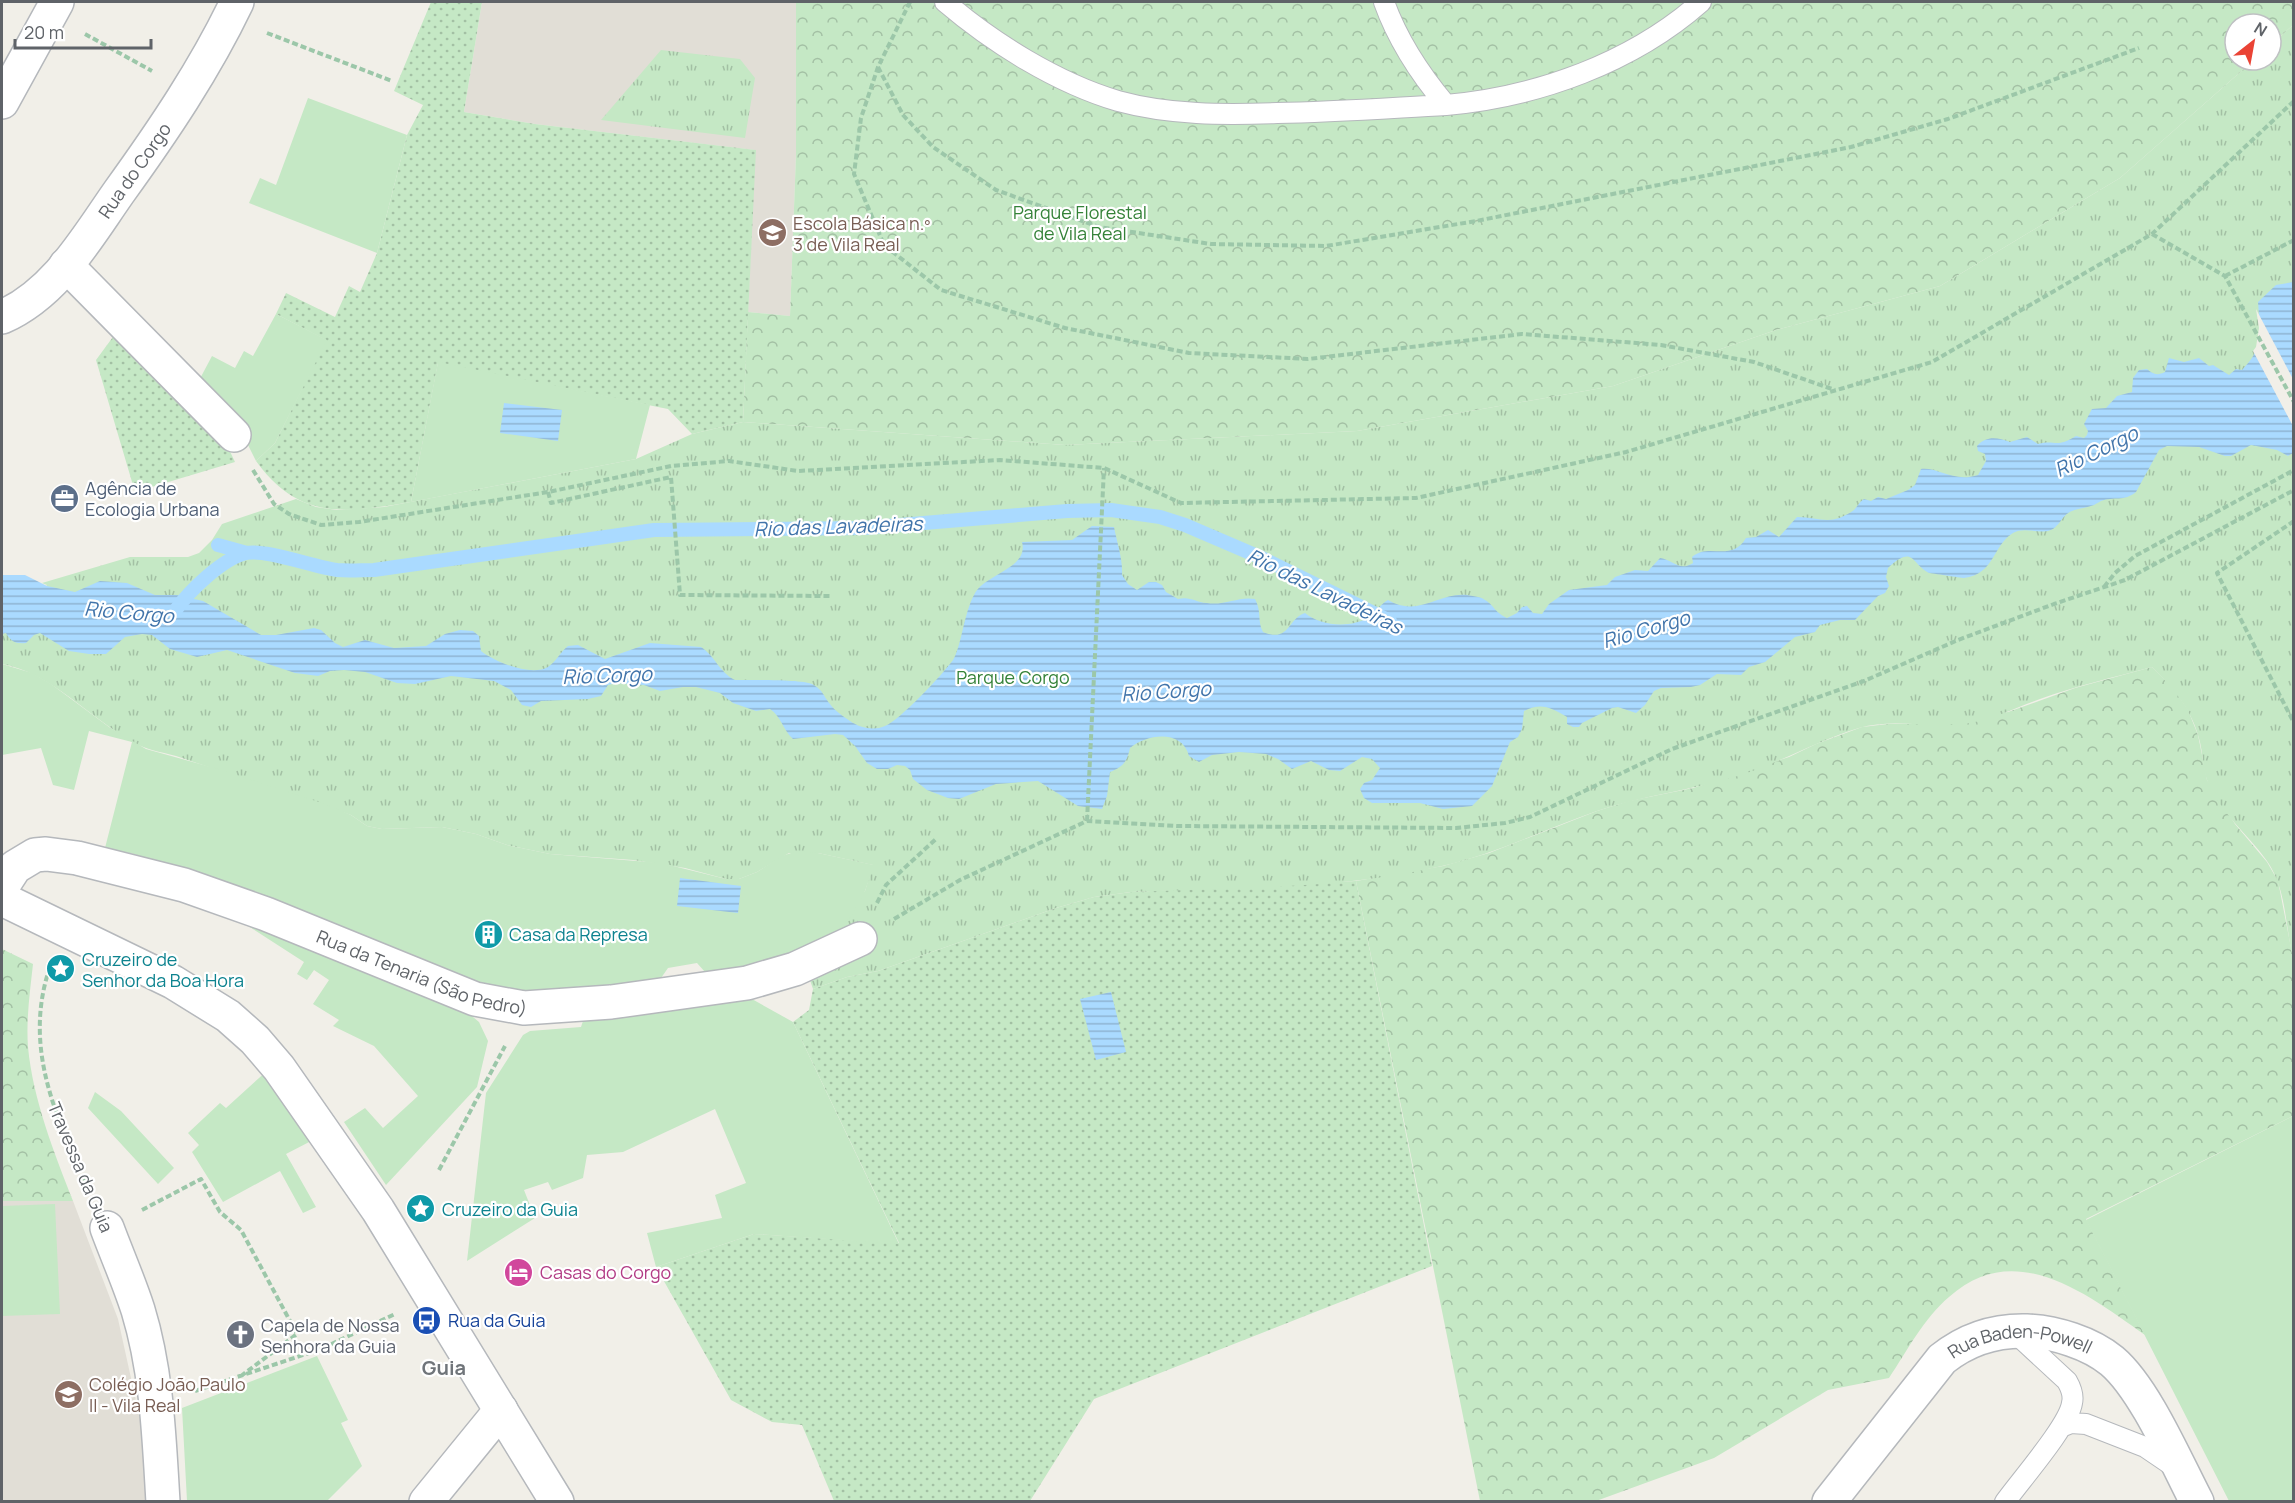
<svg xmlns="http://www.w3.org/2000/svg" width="2295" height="1503" font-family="Manrope,sans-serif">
  <defs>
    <pattern id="grass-dots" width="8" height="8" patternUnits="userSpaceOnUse" patternTransform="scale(1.5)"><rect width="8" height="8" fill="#c5e8c5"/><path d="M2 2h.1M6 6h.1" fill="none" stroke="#a3c0a4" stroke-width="1.8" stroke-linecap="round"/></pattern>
    <pattern id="forest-crowns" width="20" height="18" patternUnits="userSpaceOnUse" patternTransform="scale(1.5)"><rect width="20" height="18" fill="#c5e8c5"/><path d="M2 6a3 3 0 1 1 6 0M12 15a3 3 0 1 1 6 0" fill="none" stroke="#a3c0a4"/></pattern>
    <pattern id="park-tufts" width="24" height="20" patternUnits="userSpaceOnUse" patternTransform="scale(1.5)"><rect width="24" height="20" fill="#c5e8c5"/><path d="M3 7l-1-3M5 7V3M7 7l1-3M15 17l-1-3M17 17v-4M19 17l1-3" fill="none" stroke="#a3c0a4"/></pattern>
    <pattern id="water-rules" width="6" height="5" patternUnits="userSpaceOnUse" patternTransform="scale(1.5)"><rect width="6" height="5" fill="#aadaff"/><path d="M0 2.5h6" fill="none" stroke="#8eb4d2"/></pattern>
  </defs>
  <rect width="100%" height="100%" fill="#f1efe8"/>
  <!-- education -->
  <path fill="#e1ded6" d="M482,2H796V154L790,316L748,312L755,150L535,124L464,112Z
    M2,1201H73L118,1319L151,1469L152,1501H2Z"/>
  <!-- grass -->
  <path fill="url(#grass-dots)" d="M431,2H482L464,112L535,124L756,150L743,422L692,434L668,409L438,363L411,502C346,513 299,521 256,461L275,443L326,340L276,314L286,293L335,317L349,286L360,292L377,253L407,135L423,105L394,91Z
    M121,326L225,441L235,462L135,492L96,360Z
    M1356,881L1432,1266L1094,1399L1030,1501H834L802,1425L772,1422L731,1400L656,1267L754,1234L899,1243L793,1022L809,1010L813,989L847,977L878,971L1056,908L1094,897L1131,892Z"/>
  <!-- forest -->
  <path fill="url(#forest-crowns)" d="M796,2H2293V25L2271,45V24H2235V60H2254L2120,178L1940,286L1776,330L1613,386L1357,431L1065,445L743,422L748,312L790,316L796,154Z
    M2152,667L2174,689L2188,710L2198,735L2207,780L2235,824L2267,862L2278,881L2293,958V1116L2086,1219L2145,1335C2088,1295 2015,1237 1949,1297C1924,1318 1907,1351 1889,1378L1828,1390L1714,1458L1596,1501H1480L1356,881L1443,866L1489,853L1597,811L1629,801L1693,788L1789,757L1816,744L1862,727L1888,724H1913L2008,712L2075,688Z
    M2,949L33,964C30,992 26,1019 28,1047C33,1100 54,1152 73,1201H2Z"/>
  <!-- park -->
  <path fill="url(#park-tufts)" d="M2293,25V958C2285,926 2287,890 2267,861C2248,834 2219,812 2207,780C2202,766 2203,749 2198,735C2190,707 2172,687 2152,667C2115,677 2076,686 2040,699C2018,707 1997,717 1975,722C1936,731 1897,717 1859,728C1819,740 1781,762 1741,775C1694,790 1644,795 1597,811C1545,829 1496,854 1442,866C1341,890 1234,887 1131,892L1094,897L1056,908L878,971L847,977L813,989L802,956L865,891L873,865L818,853H789L757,872L739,879H726L685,868L633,860L550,854L507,845L476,834L442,827L382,829L367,826L351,815L176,756C160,752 145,749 132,742C91,718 49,672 2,664V634L6,633L47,585L42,583L130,557H188L199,553L212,540L222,524L296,499L316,507L337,510L384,507L636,459L692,434L743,422L1065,445L1357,431L1613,386L1776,330L1940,286L2120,178L2254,60H2271V45Z
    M661,50L740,59L755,78L745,138L601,120Z"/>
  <!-- garden -->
  <path fill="#c5e8c5" d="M308,98L407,135L377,253L249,203L260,178L276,185Z
    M276,314L327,340L275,443L256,461L239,427L195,388L212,356L235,368L244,351L253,356Z
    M438,362L650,405L636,459L411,502Z
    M2,664L32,673L51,684L109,727L146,749L218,769L325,804L351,815L367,826L382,829L442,827L476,834L507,845L550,854L661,863L726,879H739L757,872L782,856L797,851L818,853L874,865L865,891L852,915L835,934L783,961L705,972L697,963L668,968L661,978C608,988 551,994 497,990L216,881L134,854L105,848L132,742L89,731L74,790L53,785L41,748L2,755Z
    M245,924L263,927L467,1012L479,1022L488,1041L477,1087L386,1185L344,1122L365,1108L383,1128L418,1096L374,1046L333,1026L339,1020L313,1004L329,980L314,970L307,980L297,974L304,962Z
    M743,994L793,1022L899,1244L754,1234L656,1267L647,1233L722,1218L715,1195L746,1183L715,1109L623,1152L587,1155L583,1178L552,1190L548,1182L524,1190L535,1218L467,1261L486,1093L523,1035L530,1031L581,1027L585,1015Z
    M269,1069L315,1139L286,1154L316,1207L303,1213L280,1171L223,1202L192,1152L199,1145L188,1133L220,1103L226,1108Z
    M95,1092L121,1111L174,1168L158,1184L88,1108Z
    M2293,1116V1501H2229L2086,1220Z
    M55,1204L60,1314L2,1316V1206Z
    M317,1356L348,1420L341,1423L362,1466L327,1501H187L182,1408Z"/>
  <!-- water -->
  <path fill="url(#water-rules)" d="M2293,282V453L2288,456L2277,450L2251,445L2231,456H2225L2199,447L2167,446L2159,450L2136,492C2124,502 2114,496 2101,501C2099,502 2096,504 2094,505C2087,508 2079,508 2072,511C2061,515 2060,528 2048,531C2037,533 2023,527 2013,533C1992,546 1995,574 1964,578C1961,578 1931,573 1929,573C1911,564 1914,544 1888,568L1886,577L1889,586L1885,593L1878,596L1855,620H1840L1820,625L1815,632L1795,637L1765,662L1749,667L1741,675L1717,674L1700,685L1691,687L1661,688L1654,691L1645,705L1636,713L1618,707L1612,708L1582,723L1579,727H1573L1567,724V717C1551,708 1542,702 1524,711L1522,729L1518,737L1510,742L1492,786L1472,806L1443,809L1420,803H1372L1364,798L1360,789L1364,783L1372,780L1380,768L1372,759L1362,757L1340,771L1329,770L1311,761L1292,769L1278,759L1266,754L1239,752L1212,755L1199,762L1189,756C1182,729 1147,734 1130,748C1127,762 1123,767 1110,772L1107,796L1102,809L1078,806L1038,781L996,784L959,799L948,798L927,790L913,779L910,770L905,766L897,765L888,769H877L867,763L855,746L843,735L835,734L793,739C783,730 781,716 770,709L756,711L733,703L720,693L696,687H683L660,691L644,685L616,683L608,685L601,696L588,699L541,701L531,707L522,705L511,690L494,681L451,676L415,684L397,683L365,672L344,670L330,671L318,676L295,673L227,650L197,657L170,649L152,635L142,634L125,637L106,654H89L69,651L40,633L34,635L26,643C16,644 11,642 6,633L2,634V575H25L47,586L75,592L100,581L127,583L155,595H177L203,601L261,635H276L314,628L321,630L335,643L343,647L365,640L394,648L426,646L445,634L460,630L473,631L479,636L481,651C495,662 531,677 548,667C556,662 561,651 568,646L578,645L605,659L650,643L701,647C715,656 719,672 735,680C751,680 800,679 812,684C824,691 822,694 830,704C834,710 844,717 850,721C860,728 874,731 885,726C900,720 943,674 953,660C961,648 964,613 974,595C984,574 1029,569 1022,542L1072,540L1092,526L1114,527C1117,543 1123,559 1122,575L1128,584L1137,590L1149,582H1156L1162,585L1166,592L1178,599C1190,596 1195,602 1207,603C1224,606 1239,596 1255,599C1262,612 1257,621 1263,632C1290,643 1287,619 1305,613C1322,627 1351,628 1370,617C1377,612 1380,604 1388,600C1418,618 1439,592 1467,595C1472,596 1482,597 1485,600C1495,606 1493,611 1507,618L1517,613L1522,607L1527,606L1533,613L1542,614L1549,604L1569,590L1607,585L1615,577L1635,570L1648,571L1660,558C1674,560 1679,572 1693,563L1692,557C1709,542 1731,563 1746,538L1756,537L1768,530L1779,537L1797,517C1821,517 1830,527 1854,510C1858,506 1859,502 1864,499L1871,501L1878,497L1886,499L1908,490L1915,485L1921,469C1939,467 1953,483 1978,475L1986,461L1985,454L1978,451L1977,446C1987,435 1998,438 2010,442L2027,437L2038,444C2056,439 2055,449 2076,436L2084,438L2087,435L2088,431L2084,424L2092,409L2106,408L2117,396L2132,392L2133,378L2139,370L2147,369C2153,374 2157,376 2165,372L2169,358L2184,362L2199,358L2209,366L2213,365L2229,375L2236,369L2242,370C2265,346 2260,333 2258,302L2276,285Z
    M504,403L562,410L558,441L500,433Z
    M680,878L741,886L738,913L677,906Z
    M1111,992L1126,1052L1096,1060L1080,999Z"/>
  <!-- pier -->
  <path fill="#f1efe8" d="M2256,309L2293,379V426L2253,351L2256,347L2259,328Z"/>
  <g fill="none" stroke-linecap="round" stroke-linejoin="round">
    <!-- stream -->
    <path stroke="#aadaff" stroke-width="14" d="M218,545L247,553
      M175,611C189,591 222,559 246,553C266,549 314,567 337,570C349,571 362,570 374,570L654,530L864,528L1067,511L1111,510L1160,517L1185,525L1262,558L1390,621"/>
    <defs>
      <path id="service" d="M945,2C993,43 1057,83 1118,101C1169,115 1224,115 1277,113C1333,112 1389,108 1446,105C1537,97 1632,63 1701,2
        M1384,2C1398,41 1419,73 1446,105
        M2061,1427L2071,1423L2086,1424L2145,1447L2173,1466
        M2005,1502C2020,1481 2069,1425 2072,1403C2074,1395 2071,1388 2067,1381L2014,1332"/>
      <g id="minor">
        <path d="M2,102L57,2"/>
        <path d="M66,265L234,435"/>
        <path id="s1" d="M2,317C56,293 86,239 119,192C163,131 205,69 237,2"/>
        <path id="s2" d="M2,887L15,867L35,855L46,854L77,858L184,885L266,914L475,999L524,1008L611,1002L747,983L795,969L860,939"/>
        <path d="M2,899L173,982L228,1016L255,1040L279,1068L378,1210L557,1502"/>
        <path d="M107,1228C117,1255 129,1282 138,1310C157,1372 159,1437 163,1502"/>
        <path d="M426,1502L501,1410"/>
        <path id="s3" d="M1829,1502L1942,1359C1967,1339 1995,1330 2027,1331C2055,1332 2090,1343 2112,1361C2145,1389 2176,1462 2197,1502"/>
      </g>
    </defs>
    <!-- service casing -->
    <use href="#service" stroke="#b5b8bc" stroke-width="22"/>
    <!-- minor casing -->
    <use href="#minor" stroke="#b5b8bc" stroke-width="36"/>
    <!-- path -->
    <path stroke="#9cc7a9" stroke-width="4" stroke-dasharray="6 3" stroke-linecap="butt" d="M910,2L878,67L861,118L854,174L884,245L941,290L1065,328L1189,353L1308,359L1522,334L1661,345L1754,362L1835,390
      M267,33L392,81
      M85,34L152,71
      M878,67L903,115L933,147L996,190L1099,227L1211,244L1326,246L1476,221L1851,147L1948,119L2139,48
      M2152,234L2225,276L2294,402
      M2225,276L2294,240
      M253,470L274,504L289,514L321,525L359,522L548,492L671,466L729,461L798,471L1000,460L1104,468L1181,503L1416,498L1626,452L1932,362L2152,234L2294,101
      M548,492L551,503L671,477L680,595L830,596
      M2294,521L2217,573L2294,723
      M2104,587L2115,573L2135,556L2294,470
      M1087,821L1104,468
      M877,903L886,885L937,838
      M894,919L960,880L1087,821L1178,826L1456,828L1505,823L1530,817L1672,749L1864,681L1958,640L2054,604L2125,580L2294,490
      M50,967C22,1048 57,1119 90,1192
      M439,1170L505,1046
      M142,1210L201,1179L220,1212L241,1230L297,1334L241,1376
      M195,1391L321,1349L395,1314"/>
    <!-- service -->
    <use href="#service" stroke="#fff" stroke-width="20"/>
    <!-- minor -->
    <use href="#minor" stroke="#fff" stroke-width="33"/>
  </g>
  <!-- icons -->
  <defs>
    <symbol id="school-disc" viewBox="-11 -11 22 22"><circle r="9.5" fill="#8d6e63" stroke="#fff"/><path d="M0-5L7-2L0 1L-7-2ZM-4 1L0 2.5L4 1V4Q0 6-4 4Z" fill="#fff"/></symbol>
    <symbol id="office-disc" viewBox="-11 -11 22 22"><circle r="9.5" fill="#5c6f8a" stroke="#fff"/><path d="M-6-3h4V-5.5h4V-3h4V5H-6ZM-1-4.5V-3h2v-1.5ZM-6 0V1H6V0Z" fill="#fff"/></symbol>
    <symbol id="building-disc" viewBox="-11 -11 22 22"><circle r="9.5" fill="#0f9aa8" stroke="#fff"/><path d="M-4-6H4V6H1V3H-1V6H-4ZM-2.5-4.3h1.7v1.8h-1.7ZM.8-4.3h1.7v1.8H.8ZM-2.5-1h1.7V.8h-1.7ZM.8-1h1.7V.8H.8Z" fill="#fff"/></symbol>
    <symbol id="sight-disc" viewBox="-11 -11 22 22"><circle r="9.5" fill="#0f9aa8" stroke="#fff"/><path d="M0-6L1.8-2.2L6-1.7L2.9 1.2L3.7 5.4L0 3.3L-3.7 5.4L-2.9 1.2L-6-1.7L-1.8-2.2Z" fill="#fff"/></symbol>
    <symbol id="hotel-disc" viewBox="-11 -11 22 22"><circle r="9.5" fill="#d1479c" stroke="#fff"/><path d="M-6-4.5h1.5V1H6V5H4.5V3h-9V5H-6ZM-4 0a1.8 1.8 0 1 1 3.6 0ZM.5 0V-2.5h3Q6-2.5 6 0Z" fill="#fff"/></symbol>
    <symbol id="bus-disc" viewBox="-11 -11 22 22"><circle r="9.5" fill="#1a4fb4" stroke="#fff"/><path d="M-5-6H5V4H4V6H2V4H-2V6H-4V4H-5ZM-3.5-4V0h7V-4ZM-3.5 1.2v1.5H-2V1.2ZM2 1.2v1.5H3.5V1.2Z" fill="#fff"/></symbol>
    <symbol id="church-disc" viewBox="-11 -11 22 22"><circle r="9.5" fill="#6b7280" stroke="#fff"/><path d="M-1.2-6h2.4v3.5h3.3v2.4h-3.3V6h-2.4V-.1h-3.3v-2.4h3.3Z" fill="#fff"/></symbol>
  </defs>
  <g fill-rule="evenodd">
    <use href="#school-disc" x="756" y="216" width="33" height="33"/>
    <use href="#office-disc" x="48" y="482" width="33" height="33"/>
    <use href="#building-disc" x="472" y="918" width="33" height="33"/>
    <use href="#sight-disc" x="44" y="952" width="33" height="33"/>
    <use href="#sight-disc" x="404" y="1192" width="33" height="33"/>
    <use href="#hotel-disc" x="502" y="1256" width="33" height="33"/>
    <use href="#bus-disc" x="410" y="1304" width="33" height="33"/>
    <use href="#church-disc" x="224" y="1318" width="33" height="33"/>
    <use href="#school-disc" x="52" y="1378" width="33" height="33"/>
  </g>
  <g text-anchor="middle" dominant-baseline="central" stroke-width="4.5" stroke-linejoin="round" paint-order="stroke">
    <!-- street labels -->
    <g font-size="18" fill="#5f6368" stroke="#fff">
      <text stroke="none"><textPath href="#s1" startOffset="200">Rua do Corgo</textPath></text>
      <text stroke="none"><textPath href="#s2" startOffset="454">Rua da Tenaria (São Pedro)</textPath></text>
      <text transform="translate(81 1167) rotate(67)">Travessa da Guia</text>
      <text stroke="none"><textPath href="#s3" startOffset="266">Rua Baden-Powell</textPath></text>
    </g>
    <!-- park labels -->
    <g font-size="18" fill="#348238" stroke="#fff">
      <text x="1080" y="212">Parque Florestal<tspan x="1080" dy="21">de Vila Real</tspan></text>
      <text x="1013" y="677">Parque Corgo</text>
    </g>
    <!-- education labels -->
    <g font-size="18" fill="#785e54" stroke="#fff" text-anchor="start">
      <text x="793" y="223">Escola Básica n.º<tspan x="793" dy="21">3 de Vila Real</tspan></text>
      <text x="89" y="1384">Colégio João Paulo<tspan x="89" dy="21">II - Vila Real</tspan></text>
    </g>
    <!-- service labels -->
    <g font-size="18" fill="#4e5e75" stroke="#fff" text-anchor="start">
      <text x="85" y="488">Agência de<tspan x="85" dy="21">Ecologia Urbana</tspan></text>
    </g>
    <!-- culture labels -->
    <g font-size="18" fill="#0d838f" stroke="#fff" text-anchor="start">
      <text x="509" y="934">Casa da Represa</text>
      <text x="82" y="959">Cruzeiro de<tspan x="82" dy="21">Senhor da Boa Hora</tspan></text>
      <text x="442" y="1209">Cruzeiro da Guia</text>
    </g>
    <!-- hotel labels -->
    <g font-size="18" fill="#b23c85" stroke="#fff" text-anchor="start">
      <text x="540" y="1272">Casas do Corgo</text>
    </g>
    <!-- transit labels -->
    <g font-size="18" fill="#164399" stroke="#fff" text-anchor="start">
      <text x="448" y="1320">Rua da Guia</text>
    </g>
    <!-- worship labels -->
    <g font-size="18" fill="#5b616d" stroke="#fff" text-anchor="start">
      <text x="261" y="1325">Capela de Nossa<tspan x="261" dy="21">Senhora da Guia</tspan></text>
    </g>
    <!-- water labels -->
    <g font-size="20" font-style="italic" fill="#4174aa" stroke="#fff">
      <text transform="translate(2096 451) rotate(-26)">Rio Corgo</text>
      <text transform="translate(838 526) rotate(-2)">Rio das Lavadeiras</text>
      <text transform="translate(1325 591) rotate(26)">Rio das Lavadeiras</text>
      <text transform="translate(129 612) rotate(5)">Rio Corgo</text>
      <text transform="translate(1646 629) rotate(-16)">Rio Corgo</text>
      <text transform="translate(607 675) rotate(-2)">Rio Corgo</text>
      <text transform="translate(1166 691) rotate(-4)">Rio Corgo</text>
    </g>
    <!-- neighbourhood labels -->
    <g font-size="20" font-weight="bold" fill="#70757a" stroke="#fff">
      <text x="444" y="1367">Guia</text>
    </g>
  </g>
  <!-- border -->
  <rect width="2295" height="1503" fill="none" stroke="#5f6368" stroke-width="6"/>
  <!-- north arrow -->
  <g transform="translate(2253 42) rotate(31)"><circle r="28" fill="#ffffff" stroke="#bfc1c3" stroke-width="1.5"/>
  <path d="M0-4.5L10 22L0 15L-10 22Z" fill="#ea4335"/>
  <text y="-9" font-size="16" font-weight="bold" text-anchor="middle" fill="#5f6368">N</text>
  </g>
  <!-- scale -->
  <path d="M15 39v9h136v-9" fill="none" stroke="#5f6368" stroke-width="3"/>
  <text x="24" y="39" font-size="18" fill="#5f6368" stroke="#ffffff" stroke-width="4.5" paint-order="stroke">20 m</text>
</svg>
